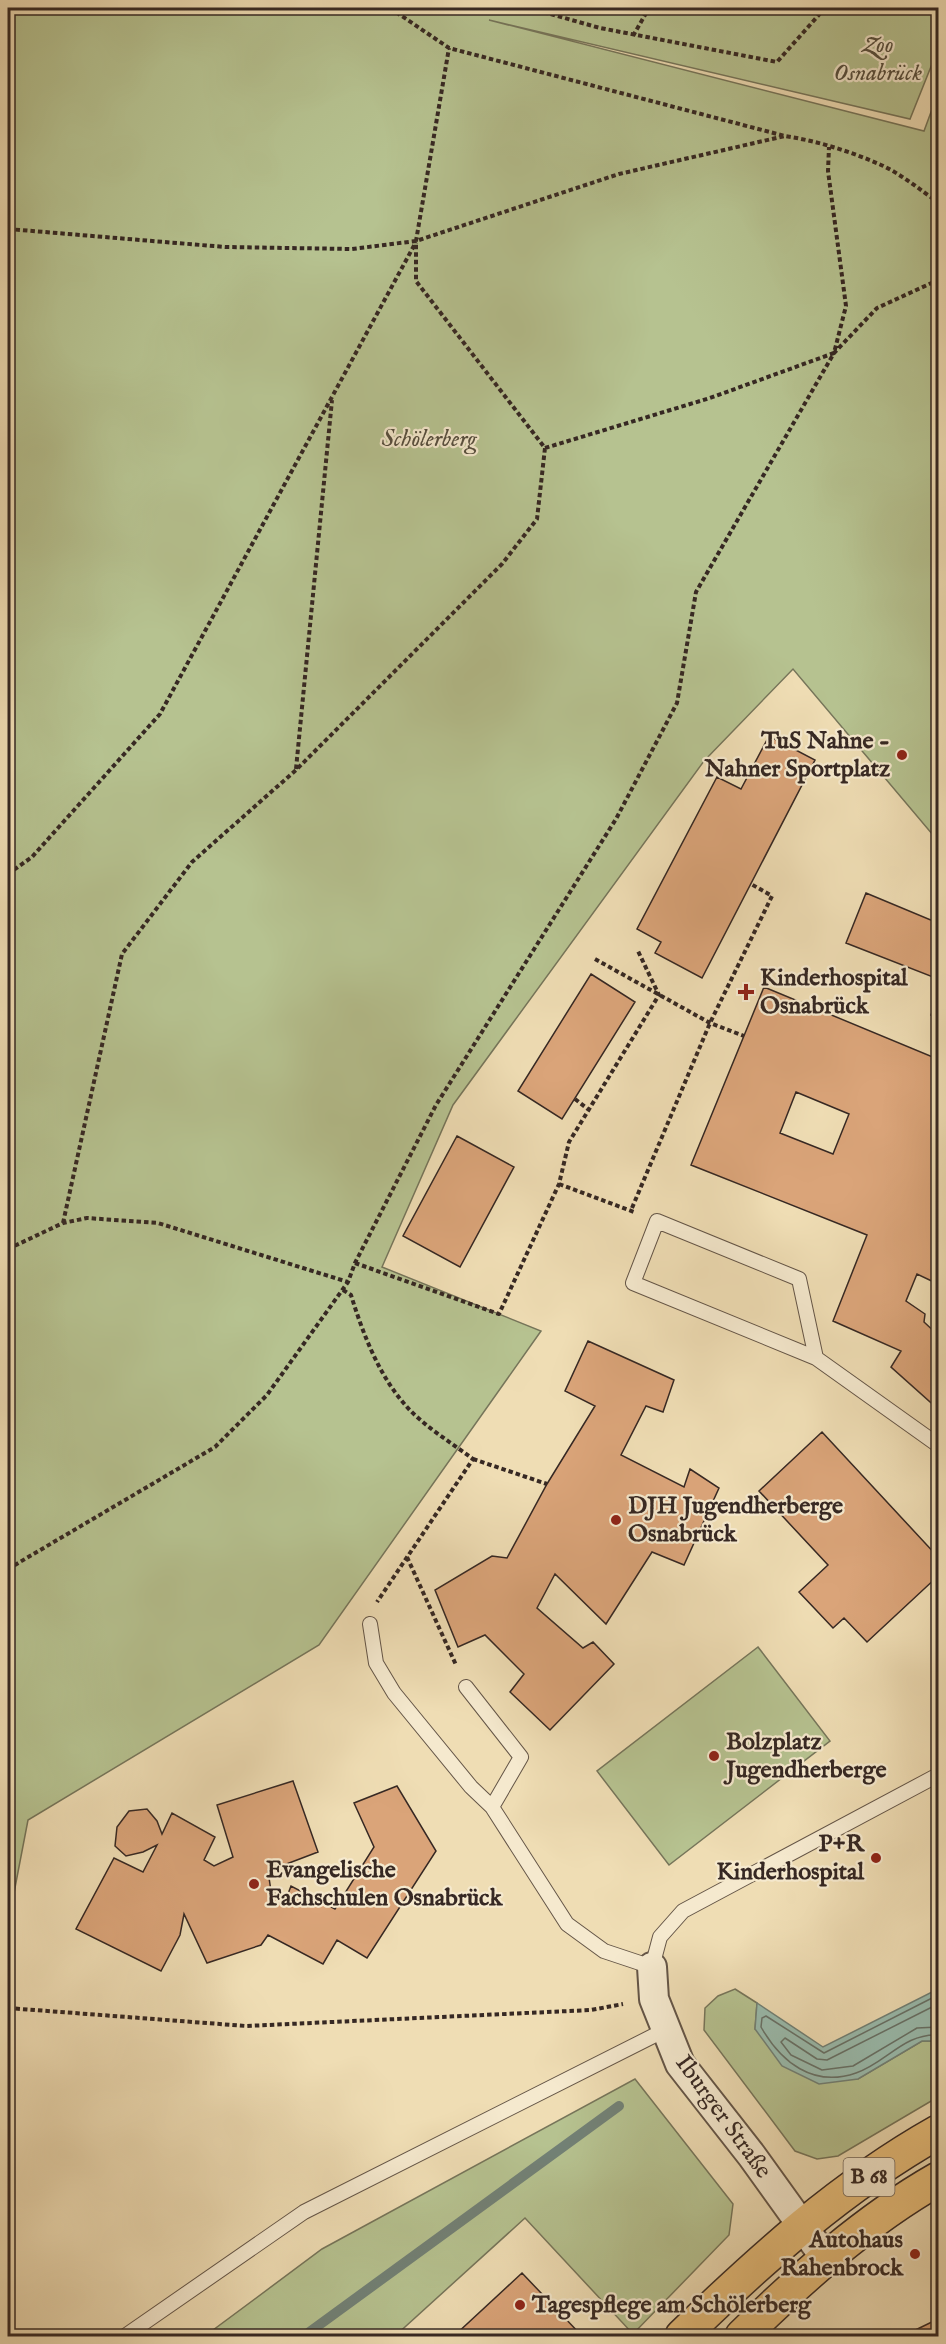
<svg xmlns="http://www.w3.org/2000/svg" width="946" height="2344" font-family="'IM FELL English',serif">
  <rect width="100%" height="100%" fill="#efddb4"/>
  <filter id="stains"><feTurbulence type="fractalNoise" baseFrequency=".00333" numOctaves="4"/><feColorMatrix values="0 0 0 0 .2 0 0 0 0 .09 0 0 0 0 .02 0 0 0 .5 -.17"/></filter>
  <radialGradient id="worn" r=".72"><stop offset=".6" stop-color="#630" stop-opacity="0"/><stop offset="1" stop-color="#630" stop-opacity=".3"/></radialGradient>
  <!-- green -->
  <path fill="#b6c290" stroke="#76755a" stroke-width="1.5" d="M8,8H938V49L910,119L489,20L924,131L938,93V841L793,669L704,761L453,1105L382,1267L541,1331L319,1645L28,1820L8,1924Z
    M758,1647L830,1741L669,1865L597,1771Z
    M735,1989L757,2003L755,2029L858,2079L922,2041H938V2097L838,2156L817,2159L795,2151L704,2030L705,2008L718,1996Z
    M635,2079L733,2204L729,2235L633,2334L525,2218L395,2336H205L322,2249Z"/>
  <!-- water -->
  <path fill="#9abcae" stroke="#728176" stroke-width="1.5" d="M938,1989V2041H922L858,2079L819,2084L782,2066L755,2029L757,2003L823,2047Z"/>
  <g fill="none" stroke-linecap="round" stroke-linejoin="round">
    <!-- shore -->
    <path stroke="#687268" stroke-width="1.5" d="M938,1995L824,2053L766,2016L762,2018L761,2027C781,2062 813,2088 856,2073C886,2063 904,2033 938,2035
      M938,2004L827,2060L817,2059L785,2038L781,2042L791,2055L822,2070L853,2066L917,2028L938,2027"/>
    <!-- stream -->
    <path stroke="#728176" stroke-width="10" d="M304,2336L619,2106"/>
  </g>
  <!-- building -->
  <path fill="#daa479" stroke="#362823" stroke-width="1.5" fill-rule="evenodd" d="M769,736L815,760L702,978L655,953L661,942L637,929L717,777L741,789Z
    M866,893L938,923V979L846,943Z
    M591,974L635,1002L562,1119L518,1091Z
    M764,987L935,1058L938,1048V1284L917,1274L906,1301L925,1314L924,1322L938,1335V1409L891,1367L901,1351L833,1321L867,1235L691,1165ZM796,1092L849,1114L833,1154L780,1133Z
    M938,995V1018L931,1015Z
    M457,1136L514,1167L460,1267L403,1236Z
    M588,1341L674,1380L663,1412L646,1406L621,1455L684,1487L690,1469L719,1488L684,1565L652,1552L606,1624L555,1574L537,1608L583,1648L593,1642L614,1664L550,1730L510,1692L524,1674L485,1635L458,1647L435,1590L492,1556L507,1558L547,1484L595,1406L565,1391Z
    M822,1432L938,1557V1576L867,1642L844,1618L833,1628L799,1592L828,1565L759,1491Z
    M293,1781L318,1852L268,1871L271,1891L286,1899L291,1886L335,1909L374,1847L354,1803L397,1786L436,1851L367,1958L337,1940L323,1964L268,1935L261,1945L207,1963L184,1914L180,1935L161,1971L76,1929L114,1858L143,1872L157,1845L143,1852L126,1856L115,1846L117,1827L129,1811L147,1809L157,1821L162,1834L172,1813L215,1837L204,1860L214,1866L233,1857L217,1805Z
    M522,2273L582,2336H454Z
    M938,2319V2336H903Z"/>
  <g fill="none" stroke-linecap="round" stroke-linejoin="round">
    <defs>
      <path id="lane" d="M816,1358L799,1279L657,1221L633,1283L816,1358L938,1445
        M370,1624L376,1663L394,1693L471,1787L492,1807L567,1924L604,1951L652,1967L660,1937L683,1911L938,1775
        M466,1687L521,1757L492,1807
        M125,2336L304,2212L665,2030"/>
      <path id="street" d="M652,1967L654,1999L680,2064L752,2156L826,2259"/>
      <path id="primary" d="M682,2336C760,2260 842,2186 938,2132
        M742,2336C801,2278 866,2220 938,2179"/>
    </defs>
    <!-- lane casing -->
    <use href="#lane" stroke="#645547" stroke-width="16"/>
    <!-- street casing -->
    <use href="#street" stroke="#645547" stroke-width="32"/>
    <!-- primary casing -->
    <use href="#primary" stroke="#362823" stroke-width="36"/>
    <!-- path -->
    <path stroke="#362823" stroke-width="4" stroke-dasharray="4.5 3" stroke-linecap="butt" d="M390,8L449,48L785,136C817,141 849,151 879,164C900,173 920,190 938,202
      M529,8L600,28L777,62L825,8
      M633,36L649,8
      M8,229L225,247L352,249L416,241L619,174L785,136
      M545,448L710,398L834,353L846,306L828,171L829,147
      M296,769L332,400
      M8,874L32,857L160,714L416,242
      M595,959L710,1023L744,1036
      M575,1099L589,1110
      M559,1184L634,1212
      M632,1208L710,1023L772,896L751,884
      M63,1223L122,954L192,862L296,770L502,564L537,519L545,448L416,281V241L449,48
      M8,1249L63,1223L87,1218L158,1223L348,1282
      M355,1263L499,1314L559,1184L569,1142L659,995L637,949
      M343,1290L351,1295C363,1334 379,1376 407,1407C425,1427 452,1443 473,1459L377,1602
      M473,1459L547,1484
      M407,1557L456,1665
      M8,1569L215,1447L267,1395L348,1282L355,1263L436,1105L616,819L677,703L696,592L834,353L877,308L938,280
      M8,2008L246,2026L591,2010L623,2004"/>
    <!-- lane -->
    <use href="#lane" stroke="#f5e9ce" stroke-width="14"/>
    <!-- street -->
    <use href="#street" stroke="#f5e9ce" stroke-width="28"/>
    <!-- primary -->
    <use href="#primary" stroke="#e8be7a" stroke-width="33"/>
  </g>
  <!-- markers -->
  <g fill="#8f2418" stroke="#f5e9ce" stroke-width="2">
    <circle cx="902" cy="755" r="6"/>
    <path d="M743 983h6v6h6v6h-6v6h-6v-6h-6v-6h6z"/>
    <circle cx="616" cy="1520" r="6"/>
    <circle cx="714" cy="1756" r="6"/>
    <circle cx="876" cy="1858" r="6"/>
    <circle cx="254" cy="1884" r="6"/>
    <circle cx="915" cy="2254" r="6"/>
    <circle cx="520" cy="2305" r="6"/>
  </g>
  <g text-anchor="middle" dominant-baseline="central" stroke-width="4.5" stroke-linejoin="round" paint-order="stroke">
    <!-- shield labels -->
    <rect fill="#f5e9ce" stroke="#6f6256" stroke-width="1.5" x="843.5" y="2158" width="51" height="38" rx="4.5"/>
    <g font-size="22" font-weight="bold" fill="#362823">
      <text x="869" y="2177">B 68</text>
    </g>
    <!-- park labels -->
    <g font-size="24" font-style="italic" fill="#564e3e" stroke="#f5e9ce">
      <text x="878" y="45">Zoo<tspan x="878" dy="28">Osnabrück</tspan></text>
      <text x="429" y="439">Schölerberg</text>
    </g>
    <!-- poi labels -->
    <g font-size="24" font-weight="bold" fill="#362823" stroke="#f5e9ce" text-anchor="start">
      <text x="890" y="741" text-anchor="end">TuS Nahne -<tspan x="890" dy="28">Nahner Sportplatz</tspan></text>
      <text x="760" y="978">Kinderhospital<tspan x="760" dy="28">Osnabrück</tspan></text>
      <text x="628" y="1506">DJH Jugendherberge<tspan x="628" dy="28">Osnabrück</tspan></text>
      <text x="726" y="1742">Bolzplatz<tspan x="726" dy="28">Jugendherberge</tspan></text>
      <text x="864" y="1844" text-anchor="end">P+R<tspan x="864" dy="28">Kinderhospital</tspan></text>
      <text x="266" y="1870">Evangelische<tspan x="266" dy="28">Fachschulen Osnabrück</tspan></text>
      <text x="903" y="2240" text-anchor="end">Autohaus<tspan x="903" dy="28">Rahenbrock</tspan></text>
      <text x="532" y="2305">Tagespflege am Schölerberg</text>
    </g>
    <!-- street labels -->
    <g font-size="24" fill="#362823" stroke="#f5e9ce">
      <text transform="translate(723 2117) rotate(54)">Iburger Straße</text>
    </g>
  </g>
  <!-- margin -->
  <rect width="946" height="2344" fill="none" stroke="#efddb4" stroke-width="30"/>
  <rect x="9" y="9" width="928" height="2326" fill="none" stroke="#362823" stroke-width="3"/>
  <rect x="15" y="15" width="916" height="2314" fill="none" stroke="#362823" stroke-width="1.5"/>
  <rect width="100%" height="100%" filter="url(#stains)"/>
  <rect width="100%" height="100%" fill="url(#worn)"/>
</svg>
